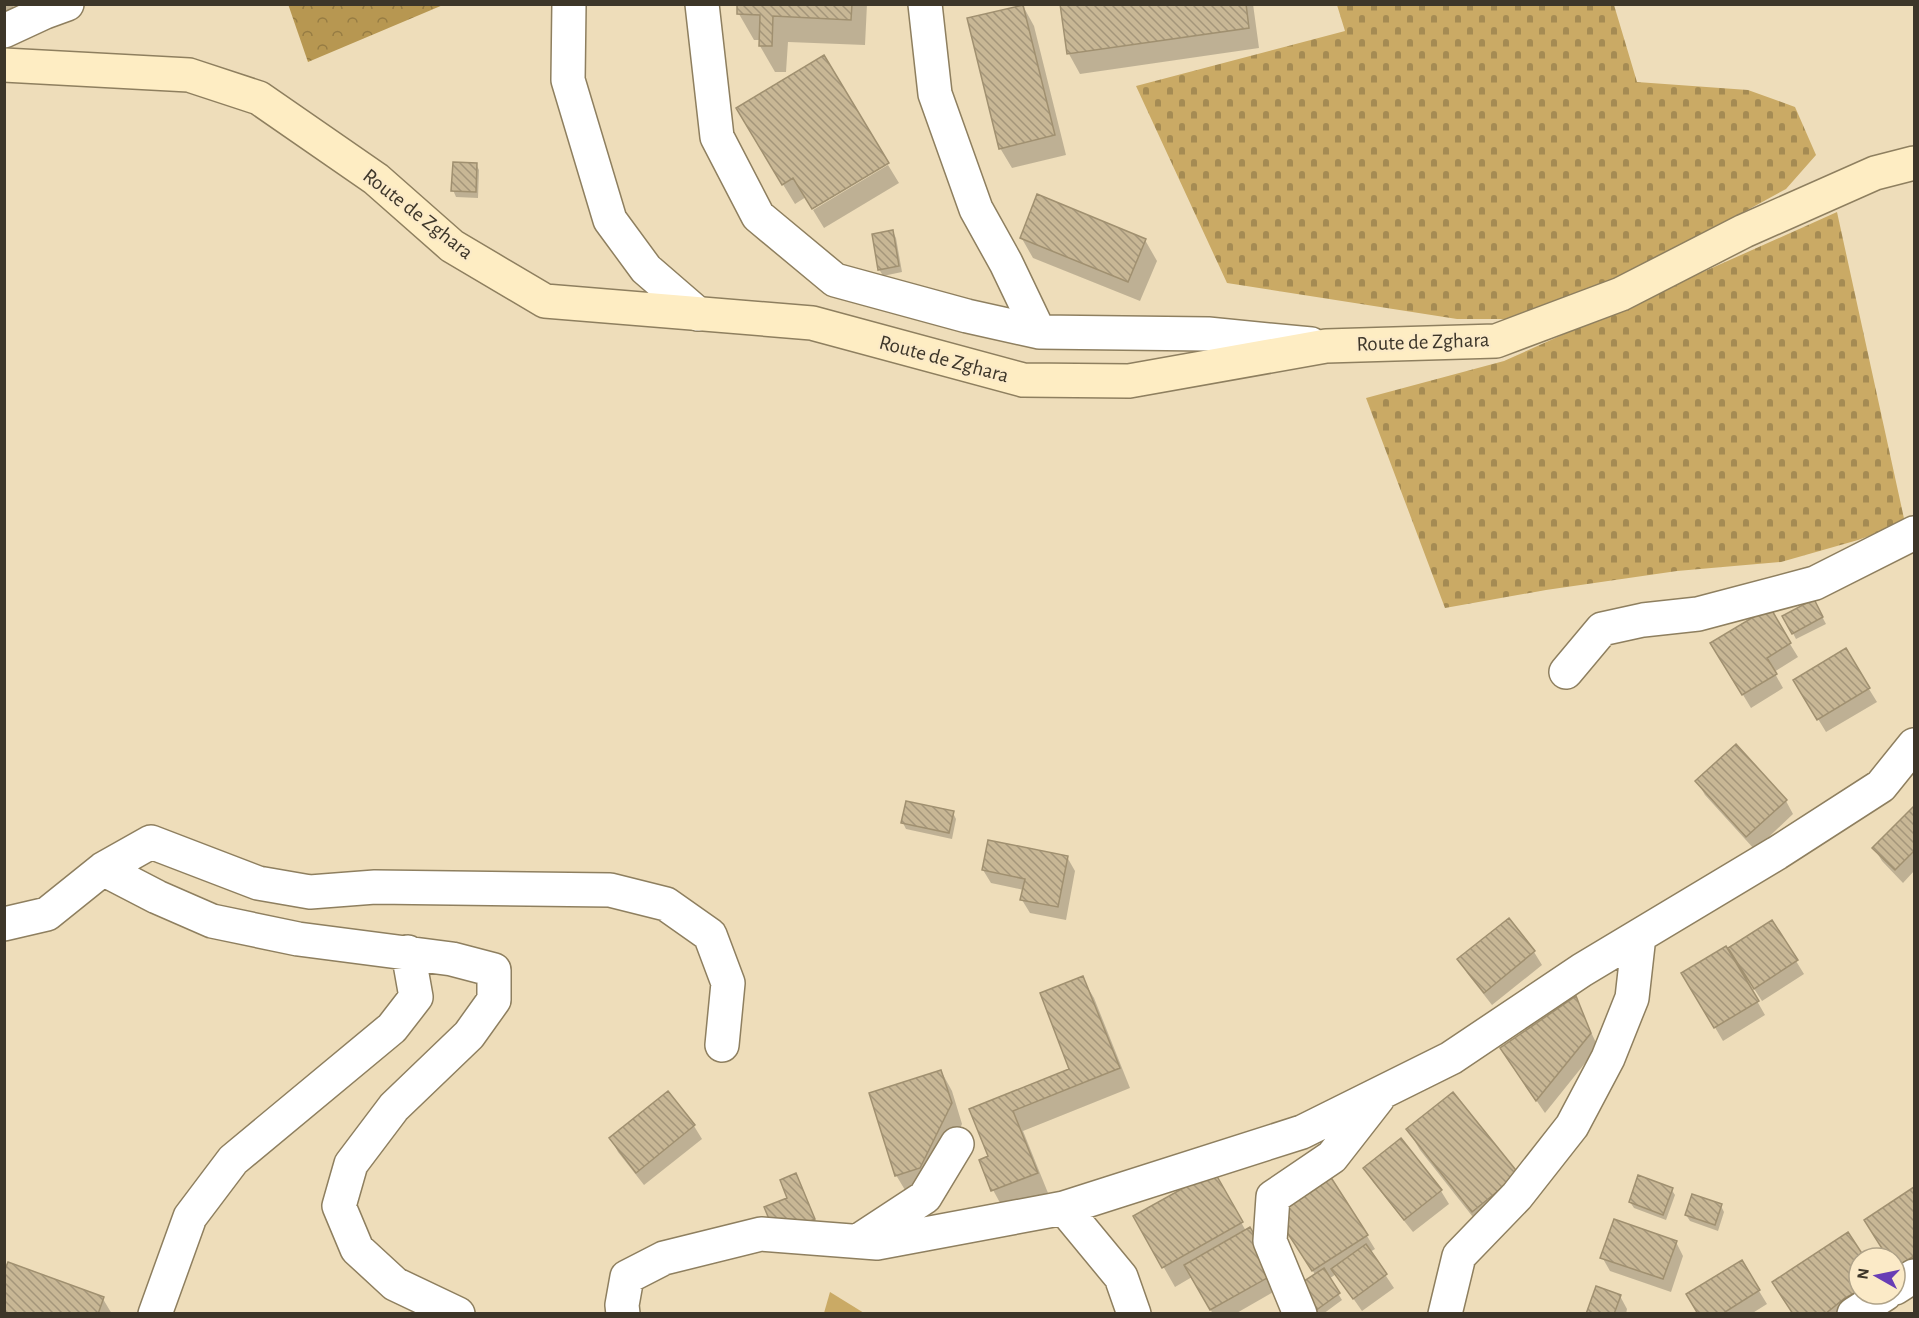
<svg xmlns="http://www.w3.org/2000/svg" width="1919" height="1318" font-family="'Alegreya Sans',sans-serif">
  <defs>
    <pattern id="forest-crowns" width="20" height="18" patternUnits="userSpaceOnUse" patternTransform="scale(1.5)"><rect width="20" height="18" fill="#b79751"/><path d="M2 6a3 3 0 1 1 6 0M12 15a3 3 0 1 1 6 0" fill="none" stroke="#967c43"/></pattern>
    <pattern id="cemetery-stones" width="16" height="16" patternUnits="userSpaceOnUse" patternTransform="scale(1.5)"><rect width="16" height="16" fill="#caaa65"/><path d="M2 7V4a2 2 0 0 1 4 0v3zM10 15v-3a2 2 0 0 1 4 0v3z" fill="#a58b53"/></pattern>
    <pattern id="building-back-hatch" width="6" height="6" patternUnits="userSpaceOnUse" patternTransform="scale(1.5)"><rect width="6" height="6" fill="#c8b795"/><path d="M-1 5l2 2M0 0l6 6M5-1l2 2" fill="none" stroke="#a4967a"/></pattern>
  </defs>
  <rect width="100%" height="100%" fill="#eeddba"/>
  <!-- green -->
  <path fill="#caaa65" d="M830,1292L864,1313H824Z"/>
  <!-- forest -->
  <path fill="url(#forest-crowns)" d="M288,4H443V5L308,62Z"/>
  <!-- cemetery -->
  <path fill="url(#cemetery-stones)" d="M1337,5H1614L1637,82L1748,90L1795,107L1816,155L1786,189L1647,265L1521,319H1457L1227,283L1136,86L1345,31Z
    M1837,212L1905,523L1858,540L1781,562L1677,571L1546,590L1445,608L1366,398L1504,361Z"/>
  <!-- shadow -->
  <path fill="#0003" d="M4,4H14L11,22L4,21Z
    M739,4H867L865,45L788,42L786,72H775L760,46L761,40H754L739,14Z
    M1062,4H1253L1259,48L1080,74L1069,54Z
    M1023,6L1034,26L1066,155L1012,168L1000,148Z
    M824,57L806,197L795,204L749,129Z
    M476,164L479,170L478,198L456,197L453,190Z
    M888,165L899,183L824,228L813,210Z
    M893,232L896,238L902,272L883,276L879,269Z
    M1021,237L1145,240L1157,261L1140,301L1033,258Z
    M1817,607L1826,624L1796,639L1784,616Z
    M1769,610L1798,657L1774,672L1783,688L1751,708L1720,657Z
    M1845,650L1877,702L1826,732L1795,681Z
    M1697,781L1786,801L1793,814L1755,850L1705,795Z
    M1914,808V871L1903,883L1882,861L1874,848Z
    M953,813L956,819L952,839L906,829L903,823Z
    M1067,857L1075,871L1066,920L1030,913L1022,900L1024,890L991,883L983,870Z
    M1508,920L1534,952L1542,965L1492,1005L1467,973L1459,959Z
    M1772,922L1804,974L1762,1001L1747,978L1745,980L1765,1015L1723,1041L1683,973L1727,951Z
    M1082,978L1094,998L1130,1088L1023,1131L1048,1193L1004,1210L993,1190L990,1157L971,1110L1071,1070Z
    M1575,998L1598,1047L1545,1113L1510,1062Z
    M941,1071L952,1091L962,1124L931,1188L908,1195L896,1175Z
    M668,1093L694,1126L702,1139L644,1185L618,1152L611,1138Z
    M1408,1130L1518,1175L1484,1231L1420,1150Z
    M1400,1140L1441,1191L1449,1204L1413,1232L1373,1182L1365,1169Z
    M1213,1173L1246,1231L1282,1287L1235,1314H1213L1192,1277L1175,1287L1135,1217Z
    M795,1175L821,1233L785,1248L789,1198Z
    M1330,1178L1367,1236L1375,1249L1370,1252L1394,1288L1362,1311L1336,1274L1329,1279L1342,1300L1323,1314H1318L1304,1292L1316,1276L1284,1226Z
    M1671,1189L1675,1195L1666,1220L1634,1208L1630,1202Z
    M1914,1189V1274L1904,1281L1895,1267V1258H1889L1866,1221Z
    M1721,1206L1724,1212L1718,1231L1690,1221L1686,1215Z
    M1848,1234L1863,1258H1859V1294L1849,1314H1793Z
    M1676,1242L1683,1256L1671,1292L1610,1271L1602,1257Z
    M1759,1291L1767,1304L1751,1314H1699Z
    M1620,1296L1627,1309L1626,1314H1588Z
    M103,1299L112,1314H4Z"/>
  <!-- building -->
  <path fill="url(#building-back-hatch)" stroke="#a09070" stroke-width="1.5" d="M737,4H852L851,20L773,16L772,46H759L760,15L737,14Z
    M1060,4H1246L1249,28L1067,54Z
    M1023,5L1055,135L999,149L967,18Z
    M824,55L889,163L812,209L793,178L782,185L736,108Z
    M453,162L477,163L476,192L451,191Z
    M1037,194L1146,239L1128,282L1020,238Z
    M893,230L899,266L878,270L872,234Z
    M1814,599L1823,617L1792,634L1782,616Z
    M1770,607L1791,643L1767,658L1777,674L1742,695L1710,643Z
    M1846,648L1870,688L1817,720L1793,680Z
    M1736,744L1787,800L1746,837L1695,781Z
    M906,801L954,811L949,833L901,823Z
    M1914,806V851L1895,870L1872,848Z
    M988,840L1068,856L1058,907L1020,900L1025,879L982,870Z
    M1509,918L1535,951L1484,993L1457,959Z
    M1772,920L1798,960L1754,989L1728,948Z
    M1726,946L1759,1001L1714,1028L1681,973Z
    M1083,976L1120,1068L1013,1111L1038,1173L991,1191L979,1160L988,1156L969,1109L1069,1069L1040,993Z
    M1576,996L1591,1033L1536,1101L1500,1048Z
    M941,1070L952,1103L920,1168L895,1176L869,1093Z
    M668,1091L695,1125L636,1173L609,1138Z
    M1453,1092L1519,1174L1472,1212L1406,1129Z
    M1401,1138L1442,1190L1404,1220L1363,1168Z
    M1214,1171L1243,1222L1162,1268L1133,1216Z
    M796,1173L815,1219L776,1236L764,1207L787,1198L780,1180Z
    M1638,1175L1673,1188L1663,1215L1629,1202Z
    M1330,1176L1368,1235L1312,1271L1274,1212Z
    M1914,1187V1256L1895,1268V1258H1888L1864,1220Z
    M1692,1194L1722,1204L1715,1225L1685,1215Z
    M1614,1219L1677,1241L1663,1279L1600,1258Z
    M1250,1227L1276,1273L1210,1310L1184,1265Z
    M1848,1232L1865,1258H1859V1291L1845,1298L1825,1314H1793L1772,1282Z
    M1366,1244L1387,1274L1353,1299L1331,1269Z
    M1742,1260L1760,1290L1722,1314H1698L1686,1294Z
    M8,1262L104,1297L98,1314H4V1272Z
    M1324,1268L1340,1293L1315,1311L1298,1285Z
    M1596,1286L1621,1295L1614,1314H1586Z"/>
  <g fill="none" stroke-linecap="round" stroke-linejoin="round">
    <defs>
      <path id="street" d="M569,4L568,80L610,220L646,269L698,314
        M702,4L717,137L758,216L835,280L967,316L1039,332L1208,334L1311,344
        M925,4L935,94L976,209L1006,263L1039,332
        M4,31L45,12L67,4
        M1566,672L1602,629L1643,620L1698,614L1815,583L1914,533
        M103,869L157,897L212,921L298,939L452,959L494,970V1000L469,1035L394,1107L351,1164L339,1206L357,1249L395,1284L458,1314
        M4,924L47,914L103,869L151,842L258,883L310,892L375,887L610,890L666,904L710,935L728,983L722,1045
        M1064,1208L1121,1277L1134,1314
        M861,1239L925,1197L957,1144
        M1895,1288L1914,1276
        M155,1314L190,1217L233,1160L392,1028L416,997L408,952
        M623,1314L622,1305L627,1277L664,1258L761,1234L877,1243L1064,1208L1302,1132L1451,1058L1582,970L1777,853L1881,786L1914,745
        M1300,1314L1270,1241L1273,1197L1332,1157L1378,1098
        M1445,1314L1459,1256L1517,1196L1572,1126L1608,1058L1632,998L1639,936
        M1854,1314L1885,1294"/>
      <path id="secondary" d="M4,65L189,75L259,98L376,179L452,246L545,301L812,323L1023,380L1129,381L1326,346L1496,341L1621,294L1744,231L1875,173L1914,163"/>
    </defs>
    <!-- street casing -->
    <use href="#street" stroke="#8e7f5f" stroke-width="36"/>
    <!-- secondary casing -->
    <use href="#secondary" stroke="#8e7f5f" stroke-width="36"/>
    <!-- street -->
    <use href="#street" stroke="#fff" stroke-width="33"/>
    <!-- secondary -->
    <use href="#secondary" stroke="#feedc3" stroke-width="33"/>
  </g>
  <g text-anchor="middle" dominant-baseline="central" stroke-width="4.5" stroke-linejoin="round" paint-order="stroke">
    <!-- street labels -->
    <g font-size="21" fill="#3d3629" stroke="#fbeac7">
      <text transform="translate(418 214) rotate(38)">Route de Zghara</text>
      <text transform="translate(1423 342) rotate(-2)">Route de Zghara</text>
      <text transform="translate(944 359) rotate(15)">Route de Zghara</text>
    </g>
  </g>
  <!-- border -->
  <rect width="1919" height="1318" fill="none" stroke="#3d3629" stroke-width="12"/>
  <!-- north arrow -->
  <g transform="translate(1877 1276) rotate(279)"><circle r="28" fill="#fbeac7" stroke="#afa288" stroke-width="1.5"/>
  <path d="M0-4.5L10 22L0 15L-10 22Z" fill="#683db5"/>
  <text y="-9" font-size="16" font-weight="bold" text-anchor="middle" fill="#3d3629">N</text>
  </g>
</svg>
